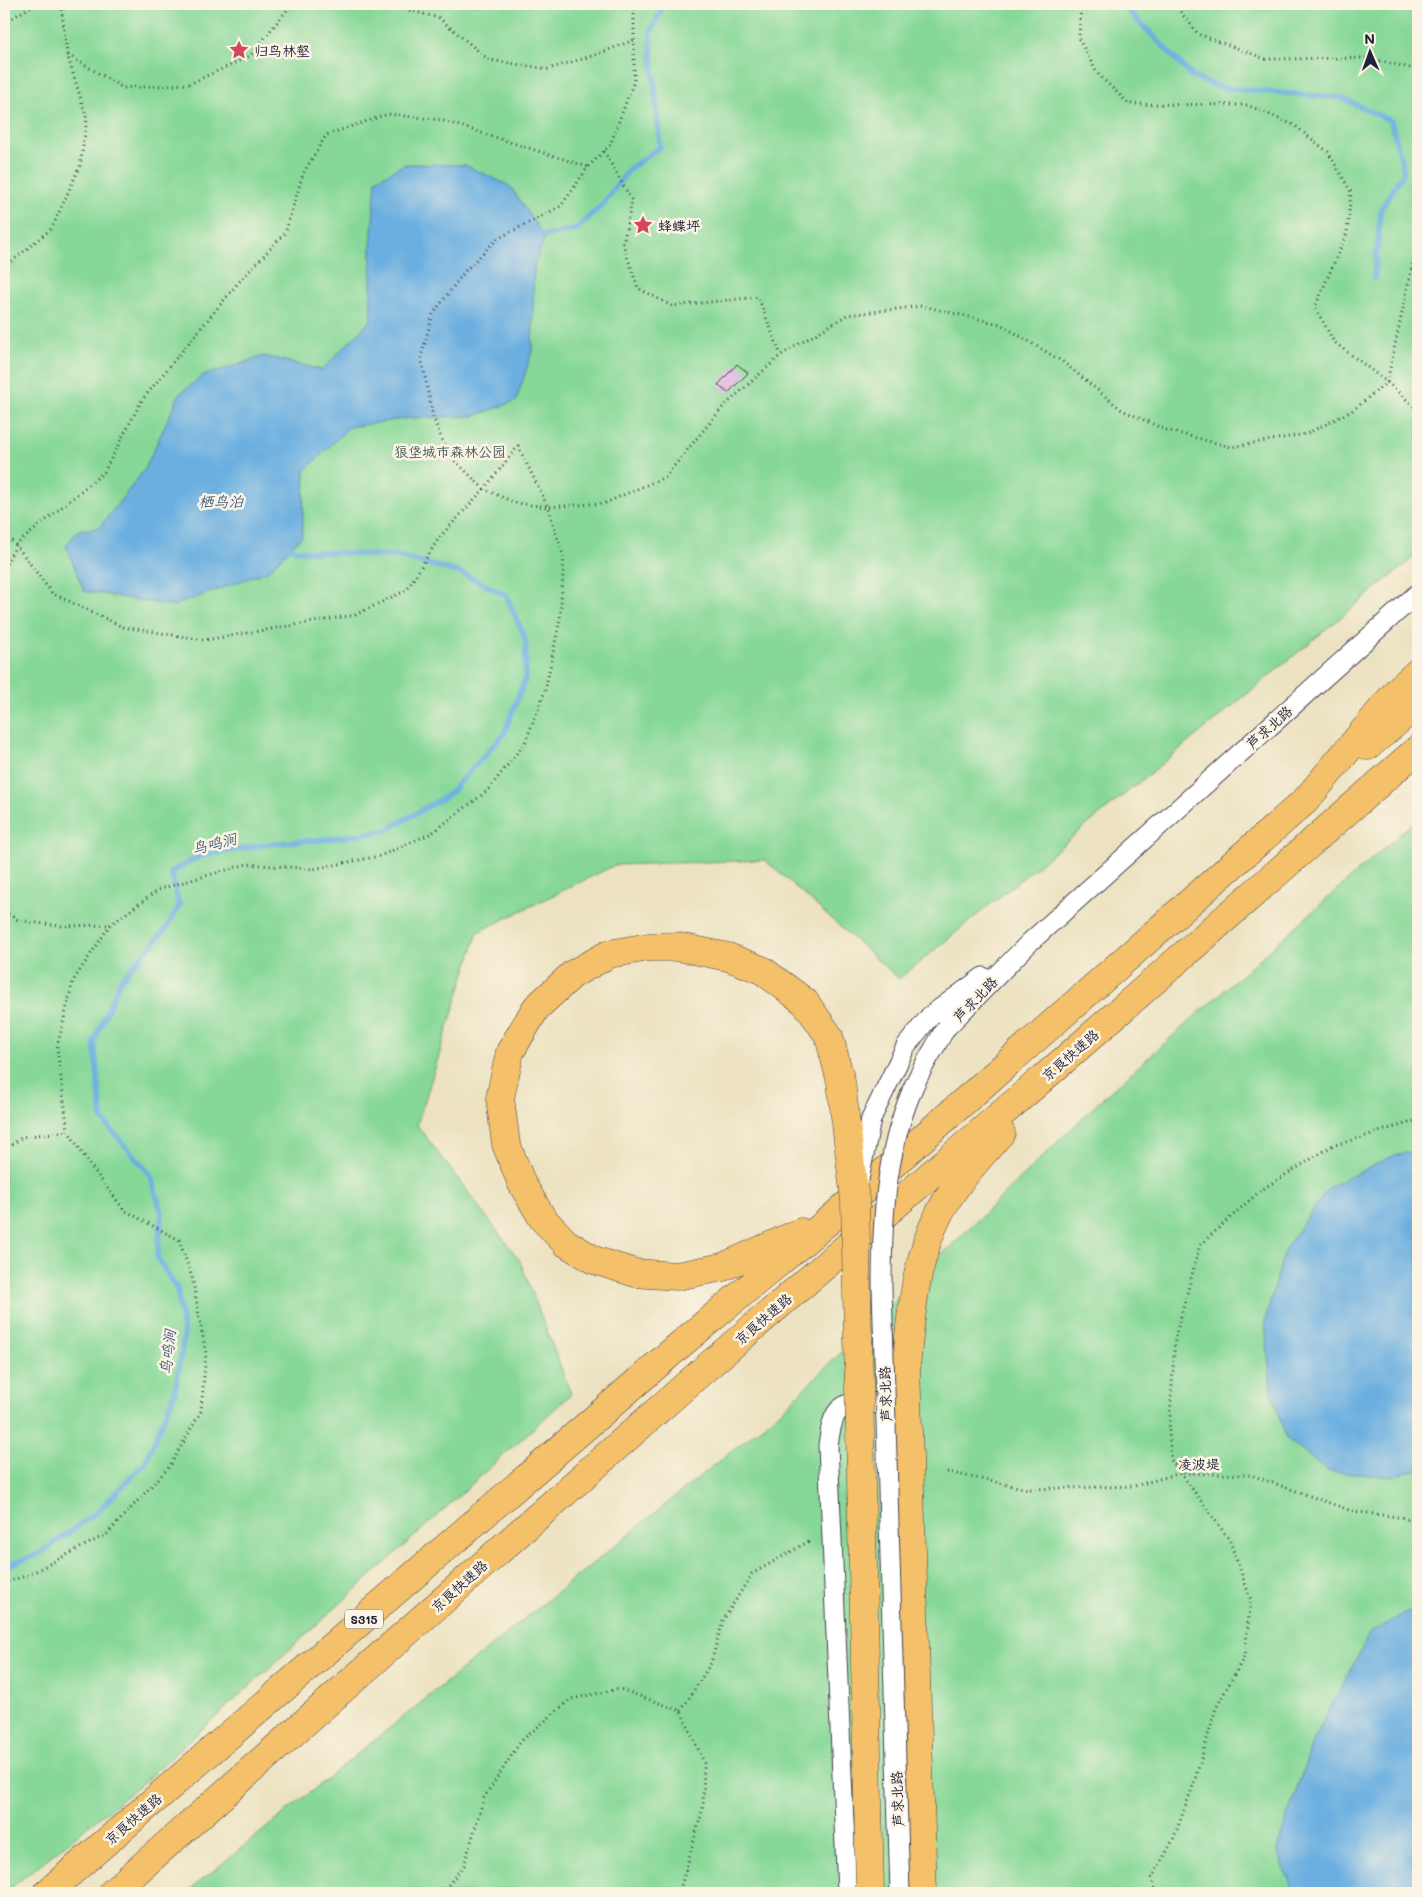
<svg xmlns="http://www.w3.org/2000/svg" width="1422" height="1897" font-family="Mali,'LXGW WenKai TC',sans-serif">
  <rect width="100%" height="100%" fill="#fcf5e5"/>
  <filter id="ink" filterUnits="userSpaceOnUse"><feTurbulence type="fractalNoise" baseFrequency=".02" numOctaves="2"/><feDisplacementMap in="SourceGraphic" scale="10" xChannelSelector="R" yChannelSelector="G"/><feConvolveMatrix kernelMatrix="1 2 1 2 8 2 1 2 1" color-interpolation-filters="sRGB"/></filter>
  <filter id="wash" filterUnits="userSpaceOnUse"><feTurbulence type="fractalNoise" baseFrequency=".0096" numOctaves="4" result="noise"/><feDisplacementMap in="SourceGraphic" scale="20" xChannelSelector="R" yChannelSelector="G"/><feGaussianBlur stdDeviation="1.12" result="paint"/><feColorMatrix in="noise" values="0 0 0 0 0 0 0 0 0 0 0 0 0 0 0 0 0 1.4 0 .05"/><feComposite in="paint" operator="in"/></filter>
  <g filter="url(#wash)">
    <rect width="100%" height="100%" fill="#ece2c1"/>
    <!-- green -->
    <path fill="#87d898" stroke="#547d6a" d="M4,4H1418V554L899,979L765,860L615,865L478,932L417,1125L520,1261L571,1394L145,1781L4,1893Z
      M1418,818V1893H186L781,1411L1103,1098Z"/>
    <!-- water -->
    <path fill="#6aafe0" stroke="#46688e" d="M405,164L465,165L510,186L545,238L534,266L532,352L516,401L474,416L410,418L349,427L305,471L302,536L268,571L173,606L84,591L66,546L78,530L99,528L145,469L180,393L203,376L264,356L322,370L371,320V246L376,180Z
      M1418,1151V1469L1392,1477L1327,1471L1286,1438L1271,1388L1265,1321L1285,1249L1329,1187L1395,1155Z
      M1418,1606V1893H1294L1277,1849L1313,1740L1371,1632Z"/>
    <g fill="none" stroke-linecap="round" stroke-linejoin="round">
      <!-- stream -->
      <path stroke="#6aafe0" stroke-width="5.5" d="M1122,4L1193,77L1223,88L1342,98L1391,121L1404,171L1381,209L1374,279
        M537,237L576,229L602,205L629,169L660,147L650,33L664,4
        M4,1566L39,1554L97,1512L145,1463L175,1392L184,1335L177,1289L157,1257L162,1213L150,1174L102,1119L94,1041L121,979L166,929L179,906L171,872L200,856L268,844L328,839L385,831L448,795L504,734L525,679L526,641L506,595L461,573L398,556L300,551L285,546"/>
    </g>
    <g id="blocks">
      <!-- building -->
      <path fill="#d8a8df" d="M737,364L748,373L728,393L718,385Z"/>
    </g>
  </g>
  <g filter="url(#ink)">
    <use href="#blocks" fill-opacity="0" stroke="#403f4f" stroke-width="1"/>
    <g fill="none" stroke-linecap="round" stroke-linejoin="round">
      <defs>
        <path id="minor" d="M930,1016L983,977
          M945,1029L1030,942L1418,593
          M847,1893L828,1445C830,1434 831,1420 838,1411C853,1394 885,1401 896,1418"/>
        <path id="trunk" d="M762,970L728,957L679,947H649L609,954L573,974L536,1008L510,1052L500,1098L506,1144L522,1184L543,1219L566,1243L594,1260L635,1273L677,1276L723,1267L801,1232
          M47,1893L681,1344L832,1218L1306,800
          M112,1893L700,1373L1056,1067L1418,749
          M923,1893L906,1367C911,1315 915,1259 940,1212C956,1182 979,1158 1001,1133"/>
        <path id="motorway" d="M1368,746L1418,704
          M1306,800L1398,690L1418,672"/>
      </defs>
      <!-- minor casing -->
      <use href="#minor" stroke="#403f4f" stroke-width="21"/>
      <!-- trunk casing -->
      <use href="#trunk" stroke="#403f4f" stroke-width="29"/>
      <!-- motorway casing -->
      <use href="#motorway" stroke="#403f4f" stroke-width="29"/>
      <!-- path -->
      <path stroke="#403f4f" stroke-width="3" stroke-dasharray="1 4" stroke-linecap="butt" d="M385,4L439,18L489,60L548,69L595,55L634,40
        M634,4V81L610,145L588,167L561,206L497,239L465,271L433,314L421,357L433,417L448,454L484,489L515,503L548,507L605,503L665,477L722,408L781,355L847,315L922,306L1000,324L1063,362L1122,410L1166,430L1231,447L1306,434L1352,411L1387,382L1418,239
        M1081,4L1079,39L1097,73L1129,104L1247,105L1294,125L1328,152L1351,192L1347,233L1315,307L1334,342L1387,382L1418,410
        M1174,4L1198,34L1266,59L1370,58L1418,70
        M4,23L35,4
        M68,55L123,88L189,84L250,56L287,10L296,4
        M604,151L632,201L623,244L638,288L672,306L758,297L781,355
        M4,268L52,228L80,166L87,119L67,54L61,4
        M4,534L16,545L52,593L123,627L205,640L355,615L407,590L438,539L484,489L518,446L548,507L564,558L560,619L545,691L525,743L487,791L432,833L380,856L313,869L247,864L160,889L110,925L73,981L57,1048L68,1131L90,1165L124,1210L179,1240L192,1277L206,1353L201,1411L170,1466L107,1534L28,1575L4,1583
        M4,568L16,545L104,472L142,400L238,283L285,233L303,174L326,135L388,114L441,120L588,167
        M4,911L18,920L59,926L110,925
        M4,1151L22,1137L68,1131
        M947,1472L1028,1489L1134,1486L1181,1473L1251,1475L1352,1511L1412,1519L1418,1518
        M681,1711L711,1663L723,1620L752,1574L811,1540
        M442,1893L464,1865L484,1798L521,1741L571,1699L620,1689L681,1711L704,1762L703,1808L679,1893
        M1156,1893L1152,1878L1173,1840L1194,1783L1216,1708L1244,1657L1251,1600L1229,1539L1171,1460L1169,1431L1175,1338L1200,1245L1261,1190L1332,1146L1418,1120"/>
      <!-- minor -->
      <use href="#minor" stroke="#fff" stroke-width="19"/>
      <!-- trunk -->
      <use href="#trunk" stroke="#f4c16a" stroke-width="28"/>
      <!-- motorway -->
      <use href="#motorway" stroke="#f4c16a" stroke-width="28"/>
      <defs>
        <path id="minor-bridge" d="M859,1180L871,1119L906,1046L930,1016
          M900,1893L882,1288C882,1221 885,1156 911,1093C919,1071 934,1050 945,1029"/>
        <path id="trunk-bridge" d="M762,970L805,1002L829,1036L841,1082L855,1200L870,1893"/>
      </defs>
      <!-- minor-bridge casing -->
      <use href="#minor-bridge" stroke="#403f4f" stroke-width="21" stroke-linecap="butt"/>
      <!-- trunk-bridge casing -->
      <use href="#trunk-bridge" stroke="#403f4f" stroke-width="29" stroke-linecap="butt"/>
      <!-- minor-bridge -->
      <use href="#minor-bridge" stroke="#fff" stroke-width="19"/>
      <!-- trunk-bridge -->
      <use href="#trunk-bridge" stroke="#f4c16a" stroke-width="28"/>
    </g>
  </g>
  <!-- icons -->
  <defs>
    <symbol id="sight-bare" viewBox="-9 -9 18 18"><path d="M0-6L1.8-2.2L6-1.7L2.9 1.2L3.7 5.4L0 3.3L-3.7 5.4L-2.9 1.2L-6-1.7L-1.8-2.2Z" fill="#d1495b" stroke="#fcf5e5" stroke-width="2.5" paint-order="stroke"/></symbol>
  </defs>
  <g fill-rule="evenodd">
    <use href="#sight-bare" x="225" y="36" width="28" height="28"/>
    <use href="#sight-bare" x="629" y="211" width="28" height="28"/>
  </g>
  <g text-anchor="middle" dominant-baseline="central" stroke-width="5" stroke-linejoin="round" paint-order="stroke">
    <!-- shield labels -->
    <rect fill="#fcf5e5" stroke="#63616e" stroke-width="1" x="345" y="1609.5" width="38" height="19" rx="4"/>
    <g font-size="12" font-weight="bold" fill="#22223b">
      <text x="364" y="1619">S315</text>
    </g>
    <!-- poi labels -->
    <g font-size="14" fill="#22223b" stroke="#fcf5e5" text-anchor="start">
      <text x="254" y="50">归鸟林壑</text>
      <text x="658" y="225">蜂蝶坪</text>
    </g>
    <!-- park labels -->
    <g font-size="14" fill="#405957" stroke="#fcf5e5">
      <text x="450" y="451">狼垡城市森林公园</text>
    </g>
    <!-- street labels -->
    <g font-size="14" fill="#22223b" stroke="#fcf5e5">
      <text transform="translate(1269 727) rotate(-42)">芦求北路</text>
      <text transform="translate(975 999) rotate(-46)">芦求北路</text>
      <text transform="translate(1070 1055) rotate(-41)">京良快速路</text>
      <text transform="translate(763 1319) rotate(-41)">京良快速路</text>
      <text transform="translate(885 1394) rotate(-92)">芦求北路</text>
      <text transform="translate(1199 1464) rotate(-1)">凌波堤</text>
      <text transform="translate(459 1586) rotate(-42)">京良快速路</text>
      <text transform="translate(897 1799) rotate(-92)">芦求北路</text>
      <text transform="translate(133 1819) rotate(-41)">京良快速路</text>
    </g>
    <!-- water labels -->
    <g font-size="15" font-style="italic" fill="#3f5a7d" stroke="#fcf5e5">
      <text x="221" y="501">栖鸟泊</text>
      <text transform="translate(214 843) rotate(-14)">鸟鸣涧</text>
      <text transform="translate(167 1352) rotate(-84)">鸟鸣涧</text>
    </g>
  </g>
  <!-- margin -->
  <rect width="1422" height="1897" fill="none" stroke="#fcf5e5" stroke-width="20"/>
  <!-- north arrow -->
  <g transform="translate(1370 52) rotate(358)" stroke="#fcf5e5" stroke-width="4" paint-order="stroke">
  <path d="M0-4L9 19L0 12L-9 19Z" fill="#22223b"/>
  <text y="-8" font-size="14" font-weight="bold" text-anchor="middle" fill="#22223b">N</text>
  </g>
</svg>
